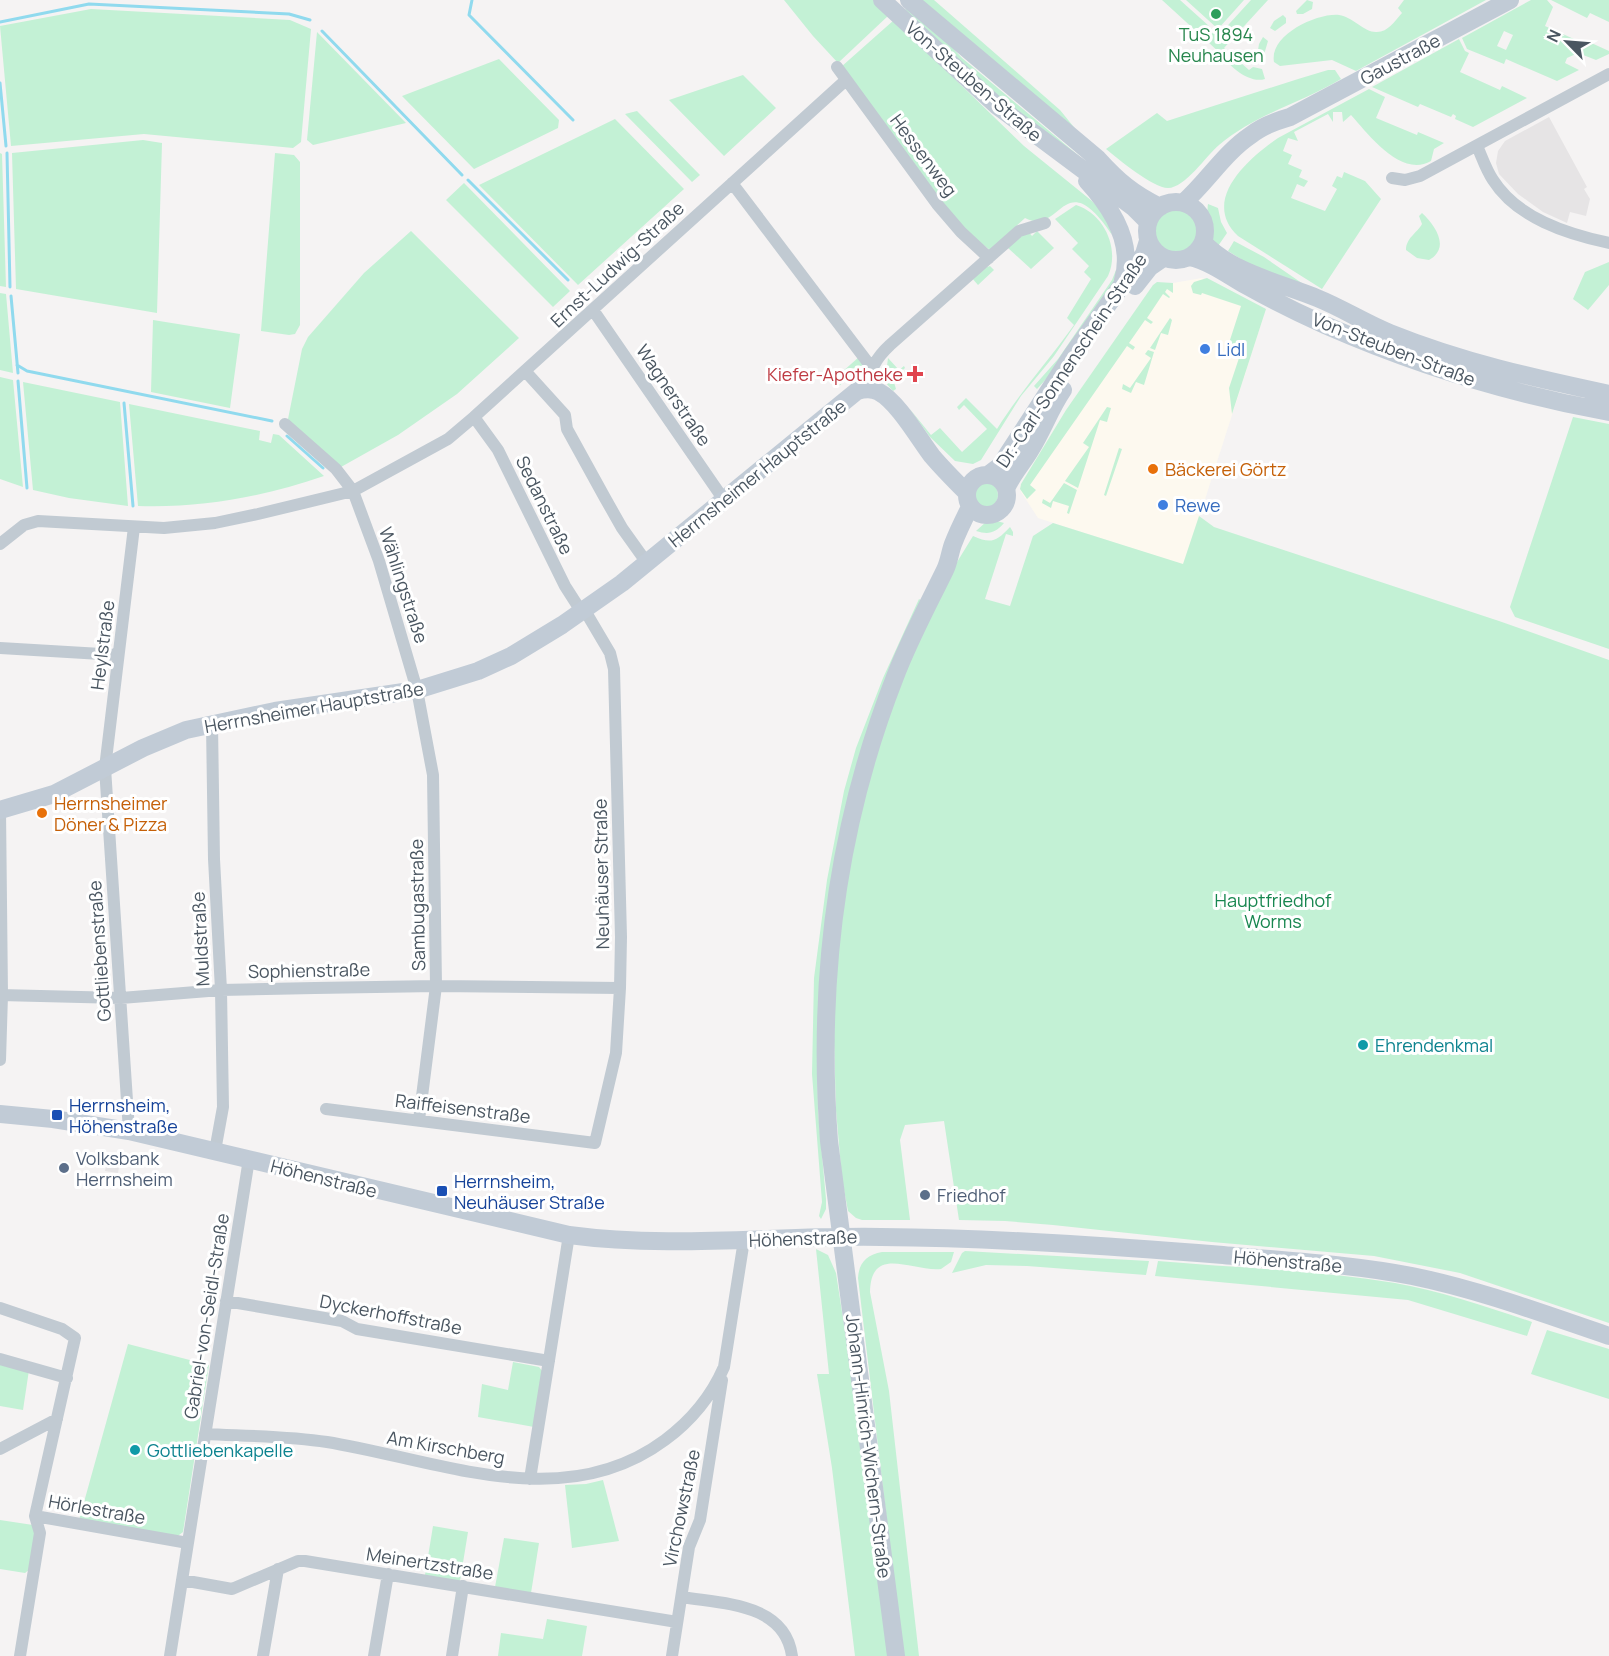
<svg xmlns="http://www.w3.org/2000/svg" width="1609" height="1656" font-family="Manrope,sans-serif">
  <rect width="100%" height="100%" fill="#f5f3f3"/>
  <!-- commercial -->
  <path fill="#fdf9ef" d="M1202,278L1256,306L1264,315L1184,565L1038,518L1021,492L1020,486L1066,410L1154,284L1173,283Z"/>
  <!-- education -->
  <path fill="#e6e4e5" d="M1549,117L1587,187L1584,189L1590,199L1586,216L1570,212L1567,223L1543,212L1518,194L1499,174L1496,163L1498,151L1505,141Z
    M109,1153L121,1155L118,1173L105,1171Z"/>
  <!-- green -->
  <path fill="#c3f1d5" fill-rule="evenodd" d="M784,0H873L889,15L838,63L813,36Z
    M915,0H934L1060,110L1095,153Z
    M1162,0H1180L1219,35L1251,0H1268L1224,48L1249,70L1253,67L1262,69L1265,79C1249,84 1229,66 1220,53Z
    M1186,0H1244L1218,29Z
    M1307,0L1313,2L1312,9L1303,14H1297L1296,11Z
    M1404,0H1486L1356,71L1332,60L1280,66L1274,62C1269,35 1317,13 1339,15C1353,17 1365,33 1377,32C1388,32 1395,21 1402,13L1398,8Z
    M1531,0H1547L1553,7L1545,26L1585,44L1587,41L1609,51V54L1596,60L1578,53L1567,58L1565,63L1579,70L1557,81L1506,59L1504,64L1467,49L1462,38ZM1504,31L1513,35L1506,50L1497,46Z
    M1551,0H1609V22L1590,13L1587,18Z
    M909,6L942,36L962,58L1085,161L1016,112L903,12Z
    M91,9L290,20L311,29L301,142L293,148L144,134L11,146L0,26Z
    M1283,15L1286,18V23L1275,31L1270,28L1274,21Z
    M894,20L1024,146L1092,201L1106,215L1112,235C1063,162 1062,237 1025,218L990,250L962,229L841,67Z
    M317,32L406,123L313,145L307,140Z
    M1263,37L1268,41L1263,58L1261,59L1257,56L1259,44Z
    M1459,39L1465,51L1469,53L1460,72L1500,90L1502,86L1527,98L1473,127L1455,119L1456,116L1453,114L1451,117L1420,104L1418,107L1372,87Z
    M499,59L559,120L558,128L474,169L402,96Z
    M1328,70H1335L1341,79C1301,103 1256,114 1219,145C1206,156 1185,188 1168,188C1153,188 1118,159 1106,149L1157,113L1167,121C1221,104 1274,86 1328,70Z
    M743,75L776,108L724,156L669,100Z
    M1369,89L1385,97L1376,118L1417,135L1418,132L1444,143L1434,149L1431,161C1401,178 1369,135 1351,115L1343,122L1342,112H1333V122L1328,114L1294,132L1298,141L1288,138L1283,151L1292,155L1288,164L1302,170L1299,177L1308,181L1304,187L1297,184L1291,198L1325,211L1337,189L1332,186L1337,176L1342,178L1344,172L1365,181L1381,199L1322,289L1238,236C1200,200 1249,158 1278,138Z
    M637,111L700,175L692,182L625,114Z
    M615,119L684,189L578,285L479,185Z
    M143,140L162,143L157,313L16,289L12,153Z
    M0,153L2,154L6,287L0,286Z
    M275,153L294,155L300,162V325L295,334L289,335L261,331Z
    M464,183L570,291L553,307L446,200Z
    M1208,204L1218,208L1221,222L1227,233L1216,249C1211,240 1206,214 1208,204Z
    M1076,205C1105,214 1120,250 1108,276L1054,356L1021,396L981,460L973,464L955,461L930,437L909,408L931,435L940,428L962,452L987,429L964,405L959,410L957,407L966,398L997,429C1020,392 1049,360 1074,325L1067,318L1091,279L1084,272L1089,266L1072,249L1078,243L1055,219Z
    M1153 231a23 23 0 1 1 46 0a23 23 0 1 1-46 0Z
    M1422,213C1435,225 1451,248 1429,260L1417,258L1406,250C1406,238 1417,233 1422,224L1419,216Z
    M1027,230L1032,236L1037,231L1054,248L1031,269L1008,248Z
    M411,231L519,338L457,394L398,435L341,467L290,423L288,419L302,349L308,337L364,273Z
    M1234,241L1264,257L1309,288L1263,273L1228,251Z
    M1609,262V285L1588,310L1573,299L1585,272Z
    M990,266L994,270L978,285L971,277L979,270Z
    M1116,270L1119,274L1059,365L1037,389L1034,386L1058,359L1112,280Z
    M1207,278L1266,309L1232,414L1229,388L1242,349L1229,343L1241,306L1202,293L1201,295L1193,293L1191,286L1194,282Z
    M1157,282L1173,283V293L1167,289L1165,292L1170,297L1169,298L1163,294L1147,318L1153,322L1151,324L1145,320L1129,343L1135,347L1133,350L1127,346L1030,485L1036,490L1027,499L1020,489L1021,484L1066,410L1153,285Z
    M0,293L6,294L13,373L0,370Z
    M1170,318L1172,320L1168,335L1161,333L1155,350L1150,348Z
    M153,320L240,334L230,408L151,392Z
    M1148,350L1154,352L1144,385L1136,382L1131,393L1122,389L1123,384L1130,388L1151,358L1145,354Z
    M859,357L864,364L839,386L834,379Z
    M888,358L899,370L904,366L905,368L893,379L896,389L893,391L885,382Z
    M0,377L13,380L23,487L0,479Z
    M23,382L120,402L128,506L69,498L33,490Z
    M129,404L260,431L259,440L271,443L273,434L279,435L324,476C262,497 204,508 138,506Z
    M1107,407L1111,408L1107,422L1100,420L1078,488L1065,481L1089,447L1083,443Z
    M1573,417L1609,424V649L1515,617L1510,607Z
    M1119,448L1122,449L1106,496L1104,495Z
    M972 495a13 13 0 1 1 26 0a13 13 0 1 1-26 0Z
    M1064,483L1077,490L1069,514L1067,513L1069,506L1053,501L1051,508L1042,503L1043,499L1050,503Z
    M1199,516L1214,527L1499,621L1609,660V1323L1460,1273L1374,1256L1212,1242L1053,1225L1005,1221L959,1220L944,1121L905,1125L900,1140L910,1220H862L856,1218L848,1211L842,1179L836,1110L834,1041L835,963L856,825L897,687L954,567L973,536C991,544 996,542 1010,527L1013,532V536L1006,534L985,599L1010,606L1033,536L1053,523L1183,564Z
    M987,521H997L1004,523C995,533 989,535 976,531Z
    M919,599L922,601L883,690L817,1041L818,1111L826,1199V1209L821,1219L819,1216L822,1202L812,1074L814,978L827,880L844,791L856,748L883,678Z
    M816,1249L828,1255L836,1273L857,1409L889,1656H855L832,1468L817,1374H829Z
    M965,1251L1149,1261L1146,1275L1027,1266L986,1265L952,1273L962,1253Z
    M882,1252H954L951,1262L941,1269C912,1272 871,1244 870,1292L889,1391L919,1656H903L858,1278C859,1262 867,1255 882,1252Z
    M1158,1261C1237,1268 1317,1270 1395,1283C1441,1291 1487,1307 1532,1322L1527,1336L1408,1300L1155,1276Z
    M1547,1330L1609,1349V1399L1531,1374Z
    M128,1344L209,1365L183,1532L175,1538L79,1520Z
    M513,1362L539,1367L543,1372L534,1427L478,1417L482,1384L508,1390Z
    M0,1363L29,1370L23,1410L0,1406Z
    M603,1480L619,1541L572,1548L565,1485L586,1484Z
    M0,1520L33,1525L37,1531L30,1569L25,1573L0,1569Z
    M433,1526L468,1532L460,1581L425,1575Z
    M504,1538L539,1543L531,1593L495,1587Z
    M547,1619L587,1626L582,1656H498L501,1633L543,1639Z"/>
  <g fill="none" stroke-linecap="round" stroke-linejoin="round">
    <!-- stream -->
    <path stroke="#90daee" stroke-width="3" d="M472,0L469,15L573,120
      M0,22L89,4L289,14L310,20
      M322,31L462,175
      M0,83L6,146
      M7,153L10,287
      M468,180L568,280
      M11,296L18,373
      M17,365L27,371L272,421
      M18,381L27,488
      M124,403L133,506
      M287,436L323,468"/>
    <!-- street -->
    <path stroke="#c1cad2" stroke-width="12" d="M837,67L937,204L961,232L989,258
      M1477,146C1482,157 1486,170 1493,180C1517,218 1567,234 1609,243
      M1392,178L1405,180L1420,176L1609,74
      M732,183L872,368
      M593,310L724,500
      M526,372L565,415L567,429L605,498L622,528L647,563
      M869,389C869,370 876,358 890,345L1019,231L1045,223
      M474,417L498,450L565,586L581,611
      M285,424L336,469L353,491L379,561L417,690L433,775L436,986L419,1120
      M0,544L24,525L38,521L164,528L215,523L258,514L353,491L448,439L474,417L846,80
      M0,648L118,655
      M212,724L214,859L221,990L223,1107L215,1151
      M0,995L121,998L221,990L315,988L436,986L620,988
      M0,1060L2,995L0,810
      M326,1109L595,1143L616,1053L620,988L621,937L614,669L610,653L584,609
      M129,1131L105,768L134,527
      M226,1301L342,1321L357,1329L549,1361
      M0,1308L62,1329L75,1338L35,1516
      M0,1359L67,1378
      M205,1434C246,1436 287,1436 327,1442C438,1460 563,1516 665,1440C692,1420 711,1397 724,1367L744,1240
      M0,1449L57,1419
      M530,1479L569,1235
      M35,1516L188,1543
      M182,1580L232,1589L298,1561H305L677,1622
      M682,1597C723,1604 785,1603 792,1656
      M20,1656L40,1533L35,1516
      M170,1656L249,1159
      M263,1656L278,1569
      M374,1656L388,1574
      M452,1656L463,1586
      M672,1656L689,1547L700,1520L722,1380"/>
    <!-- secondary -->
    <path stroke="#c1cbd6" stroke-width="18" d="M882,0L996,105L1133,207L1148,222
      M909,0L1098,159C1118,181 1133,194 1160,207
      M1087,181C1111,207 1134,243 1123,280
      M1147 231a29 29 0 1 1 58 0a29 29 0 1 1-58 0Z
      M1183,203C1207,182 1224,153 1251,135C1262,126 1276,121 1290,117L1510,0
      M1203,242C1230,272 1280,283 1317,298C1342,308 1365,323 1390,333C1462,362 1534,378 1609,394
      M1190,257C1211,262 1229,276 1247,286C1272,300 1298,313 1325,325C1416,365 1511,394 1609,412
      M1135,286L1150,267L1163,258
      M988,475L1000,466L1072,355L1144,254L1148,241
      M967 495a20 20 0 1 1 40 0a20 20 0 1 1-40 0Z
      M1006,489C1012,474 1023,463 1031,449C1043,430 1050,409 1063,390
      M0,810L54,794L143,748L186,730L275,711L417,690L478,671L511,656L562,625L622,583L857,391C864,389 872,388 879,392C898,402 919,439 932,456C943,469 955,481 967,493
      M0,1114L53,1119L129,1131L569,1235C673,1249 777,1235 881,1237C995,1238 1109,1246 1223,1255C1287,1261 1350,1264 1412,1276C1480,1290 1544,1314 1609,1336
      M896,1656L829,1141C817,982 837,825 895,677C909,640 928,605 945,570C949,562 950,552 953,544C958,531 964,519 970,507"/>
  </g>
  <!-- markers -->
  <circle fill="#2e9e5b" stroke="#fff" stroke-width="2" cx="1216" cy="14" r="6"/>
  <g fill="#3f7fe0" stroke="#fff" stroke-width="2">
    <circle cx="1205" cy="349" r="6"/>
    <circle cx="1163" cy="505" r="6"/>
  </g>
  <path fill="#e0444e" stroke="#fff" stroke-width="2" d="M912 365h6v6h6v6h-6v6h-6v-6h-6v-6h6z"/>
  <g fill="#e8710a" stroke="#fff" stroke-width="2">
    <circle cx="1153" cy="469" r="6"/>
    <circle cx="42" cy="813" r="6"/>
  </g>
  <g fill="#0f9aa8" stroke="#fff" stroke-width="2">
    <circle cx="1363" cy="1045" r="6"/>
    <circle cx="135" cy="1450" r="6"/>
  </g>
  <g fill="#1a4fb4" stroke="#fff" stroke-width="2">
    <rect x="51" y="1109" width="12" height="12" rx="3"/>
    <rect x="436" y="1185" width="12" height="12" rx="3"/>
  </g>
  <g fill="#5c6f8a" stroke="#fff" stroke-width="2">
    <circle cx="64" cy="1168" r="6"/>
    <circle cx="925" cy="1195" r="6"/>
  </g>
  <g text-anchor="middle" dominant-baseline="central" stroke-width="6" stroke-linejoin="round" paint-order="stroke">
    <!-- leisure labels -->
    <g font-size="18" fill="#27864d" stroke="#fff">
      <text x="1216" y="34">TuS 1894<tspan x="1216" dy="21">Neuhausen</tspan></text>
    </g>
    <!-- street labels -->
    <g font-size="18" fill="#4a5661" stroke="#fff">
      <text transform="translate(1400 59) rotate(-28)">Gaustraße</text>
      <text transform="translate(974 81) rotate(41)">Von-Steuben-Straße</text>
      <text transform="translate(924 155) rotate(53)">Hessenweg</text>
      <text transform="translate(617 264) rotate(-43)">Ernst-Ludwig-Straße</text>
      <text transform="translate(1394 349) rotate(21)">Von-Steuben-Straße</text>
      <text transform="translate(1071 360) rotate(-56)">Dr.-Carl-Sonnenschein-Straße</text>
      <text transform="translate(674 395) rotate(56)">Wagnerstraße</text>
      <text transform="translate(757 473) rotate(-39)">Herrnsheimer Hauptstraße</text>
      <text transform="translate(545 505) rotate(64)">Sedanstraße</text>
      <text transform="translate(404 585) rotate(72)">Wählingstraße</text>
      <text transform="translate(102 645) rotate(-83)">Heylstraße</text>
      <text transform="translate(314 707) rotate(-10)">Herrnsheimer Hauptstraße</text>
      <text transform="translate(601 874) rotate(-91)">Neuhäuser Straße</text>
      <text transform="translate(417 905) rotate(-91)">Sambugastraße</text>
      <text transform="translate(200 939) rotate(-93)">Muldstraße</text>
      <text transform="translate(99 951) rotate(-94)">Gottliebenstraße</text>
      <text transform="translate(309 970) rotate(-1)">Sophienstraße</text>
      <text transform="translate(463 1108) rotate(7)">Raiffeisenstraße</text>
      <text transform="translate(324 1178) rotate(14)">Höhenstraße</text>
      <text transform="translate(803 1238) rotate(-2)">Höhenstraße</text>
      <text transform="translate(1288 1261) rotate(5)">Höhenstraße</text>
      <text transform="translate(391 1314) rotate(11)">Dyckerhoffstraße</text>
      <text transform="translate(206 1316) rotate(-81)">Gabriel-von-Seidl-Straße</text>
      <text transform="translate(869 1446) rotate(83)">Johann-Hinrich-Wichern-Straße</text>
      <text transform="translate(446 1447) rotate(10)">Am Kirschberg</text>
      <text transform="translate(681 1508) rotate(-78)">Virchowstraße</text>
      <text transform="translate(97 1509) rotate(10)">Hörlestraße</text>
      <text transform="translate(430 1563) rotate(9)">Meinertzstraße</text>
    </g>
    <!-- shop labels -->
    <g font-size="18" fill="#366cbe" stroke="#fff" text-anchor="start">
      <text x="1217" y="349">Lidl</text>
      <text x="1175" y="505">Rewe</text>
    </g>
    <!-- health labels -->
    <g font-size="18" fill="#be3a42" stroke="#fff" text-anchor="end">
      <text x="903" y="374">Kiefer-Apotheke</text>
    </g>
    <!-- food labels -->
    <g font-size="18" fill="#c56008" stroke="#fff" text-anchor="start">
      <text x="1165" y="469">Bäckerei Görtz</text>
      <text x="54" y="803">Herrnsheimer<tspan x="54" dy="21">Döner &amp; Pizza</tspan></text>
    </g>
    <!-- park labels -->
    <g font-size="18" fill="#17864f" stroke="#fff">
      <text x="1273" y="900">Hauptfriedhof<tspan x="1273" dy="21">Worms</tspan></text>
    </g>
    <!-- culture labels -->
    <g font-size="18" fill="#0d838f" stroke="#fff" text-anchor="start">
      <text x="1375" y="1045">Ehrendenkmal</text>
      <text x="147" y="1450">Gottliebenkapelle</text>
    </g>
    <!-- transit labels -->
    <g font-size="18" fill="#164399" stroke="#fff" text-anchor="start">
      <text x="69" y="1105">Herrnsheim,<tspan x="69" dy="21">Höhenstraße</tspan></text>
      <text x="454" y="1181">Herrnsheim,<tspan x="454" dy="21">Neuhäuser Straße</tspan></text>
    </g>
    <!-- service labels -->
    <g font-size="18" fill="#4e5e75" stroke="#fff" text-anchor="start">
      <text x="76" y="1158">Volksbank<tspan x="76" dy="21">Herrnsheim</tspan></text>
      <text x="937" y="1195">Friedhof</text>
    </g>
  </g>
  <!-- north arrow -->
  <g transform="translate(1567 42) rotate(295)" stroke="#ffffff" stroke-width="4.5" paint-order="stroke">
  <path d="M0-4.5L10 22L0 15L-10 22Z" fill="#4a5661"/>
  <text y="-9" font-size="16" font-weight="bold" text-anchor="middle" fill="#4a5661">N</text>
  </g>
</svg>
